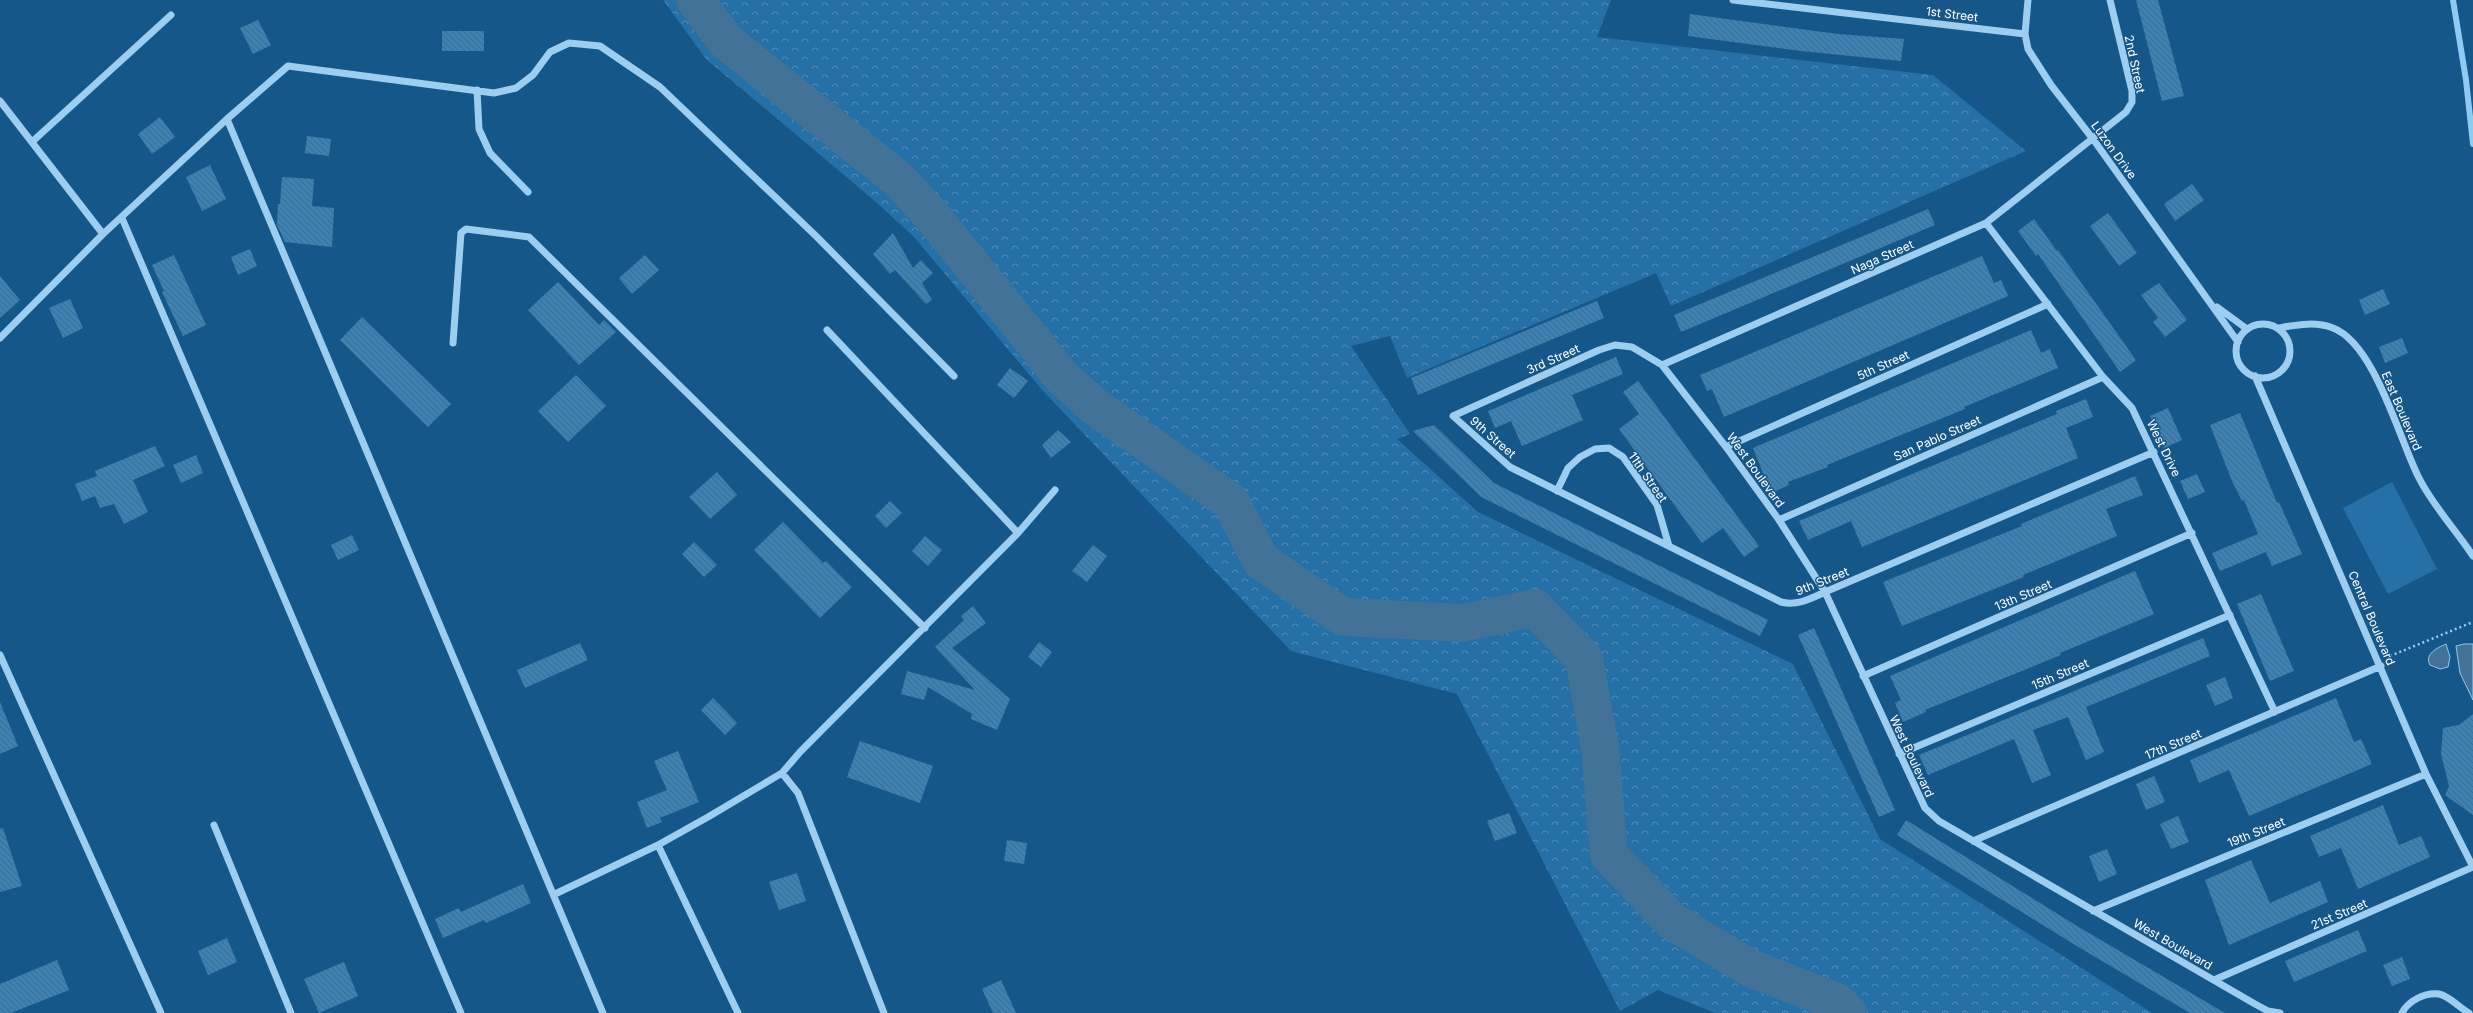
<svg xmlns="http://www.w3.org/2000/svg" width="2473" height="1013" font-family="Inter,sans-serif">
  <defs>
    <pattern id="forest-crowns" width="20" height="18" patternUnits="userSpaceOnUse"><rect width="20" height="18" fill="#2570a7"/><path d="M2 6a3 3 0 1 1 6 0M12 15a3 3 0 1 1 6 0" fill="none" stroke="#518db9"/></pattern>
    <pattern id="building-back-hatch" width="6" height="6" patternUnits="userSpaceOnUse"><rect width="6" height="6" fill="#3d81b2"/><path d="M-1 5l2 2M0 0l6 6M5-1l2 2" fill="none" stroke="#446984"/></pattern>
  </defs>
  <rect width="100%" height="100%" fill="#155789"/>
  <!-- grass -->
  <path fill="#2570a7" d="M2392,482L2437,569L2388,594L2343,508Z"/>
  <!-- forest -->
  <path fill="url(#forest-crowns)" d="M663,0H1611L1597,37L1933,75L2026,151L1671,306L1656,273L1407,378L1390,336L1351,346L1410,434L1397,439L1478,512L1793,664L1880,839L2152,1013H1715L1658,990L1620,1011L1457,694L1291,651L1043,391L914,237L876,202L706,59Z"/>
  <!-- water -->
  <path fill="#437297" stroke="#8fcaf2" d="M2446,644L2450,657L2448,667L2440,669L2430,665C2424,654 2437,648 2446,644Z
    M2464,644H2473V700L2460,673L2456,646Z"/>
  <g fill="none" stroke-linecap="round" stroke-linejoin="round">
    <!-- stream -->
    <path stroke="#8fcaf2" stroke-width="6" d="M2453,0L2466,80L2473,144"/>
    <!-- river -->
    <path stroke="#437297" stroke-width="38" d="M695,0L727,42L899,180L932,216L1062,377L1094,406L1231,502L1261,561L1343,617L1462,623L1535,608L1584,659L1600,747L1609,855L1672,921L1750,968L1837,1002L1848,1013"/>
  </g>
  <!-- building -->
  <path fill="url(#building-back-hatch)" d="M2136,0H2158L2184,96L2162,101Z
    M1690,14L1838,34L1904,39L1901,61L1801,51L1688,36Z
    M258,20L271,45L253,54L240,28Z
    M442,31H484V51H442Z
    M160,117L175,137L152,154L138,134Z
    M307,136L331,139L329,156L305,153Z
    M210,165L226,199L202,211L186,177Z
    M282,177L314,179L312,206L334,208L332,247L285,242L277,225L278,204H280Z
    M2192,184L2204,200L2175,221L2164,204Z
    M1928,209L1935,225L1681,332L1674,315Z
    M2108,213L2137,253L2119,266L2090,226Z
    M2034,219L2057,251L2058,250L2136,360L2120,372L2038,254L2036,256L2018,231Z
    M893,233L913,268L921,260L933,273L922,283L932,300L926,304L895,270L890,274L873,254Z
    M250,249L257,266L238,275L231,257Z
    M174,255L206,325L183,336L162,292L164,291L152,265Z
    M645,255L659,270L632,294L619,278Z
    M1982,256L1994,283L2001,280L2008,296L1724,417L1712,389L1707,391L1700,375Z
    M0,276L20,300L0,318Z
    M558,282L599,325L604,320L616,332L579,365L528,310Z
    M2159,283L2187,320L2165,337L2153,322L2158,318L2141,295Z
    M2383,289L2390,304L2365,315L2359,300Z
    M70,299L83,328L63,338L49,308Z
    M1597,301L1604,318L1418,395L1411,378Z
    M362,317L451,404L428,427L340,340Z
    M2031,330L2041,353L2050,349L2058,368L1964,407L1965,409L1827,465L1828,467L1788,482L1789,485L1771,493L1753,448Z
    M2402,338L2408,353L2385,363L2379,347Z
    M1616,357L1623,374L1572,395L1583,420L1522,446L1511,421L1495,428L1488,411Z
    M1010,368L1028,381L1014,398L997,385Z
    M576,375L606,406L568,442L538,411Z
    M1638,381L1759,546L1744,557L1723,528L1702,543L1619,429L1639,414L1623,392Z
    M2086,399L2093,417L2066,428L2078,458L1862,547L1851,521L1808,540L1799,521L2057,414L2056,411Z
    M2168,408L2182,440L2164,448L2150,416Z
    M2240,413L2277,503L2279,502L2302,554L2272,566L2266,552L2220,571L2212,553L2258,534L2244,500L2242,501L2232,481L2210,425Z
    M1434,425L1494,483L1768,620L1760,636L1481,497L1413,431Z
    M1058,430L1071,442L1051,458L1042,445Z
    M155,446L165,466L133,480L148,512L124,524L114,504L100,508L95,496L82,501L75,484L97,476L95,471Z
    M196,455L203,473L181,483L173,465Z
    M717,472L737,495L710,519L689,497Z
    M2197,474L2205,492L2188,499L2180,481Z
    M2135,476L2143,495L2106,509L2117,536L2023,575L2024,577L1902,626L1883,582L2022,526L2021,524Z
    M890,501L902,513L886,528L875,516Z
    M783,522L823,563L826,561L852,587L820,618L754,550Z
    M352,535L359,550L338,560L331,545Z
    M925,536L942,550L928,566L912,551Z
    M694,542L717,565L704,577L682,554Z
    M1093,545L1107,556L1087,582L1072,571Z
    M2135,571L2154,614L2060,653L2061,655L1925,710L1926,712L1903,722L1895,703L1901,700L1890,676Z
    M2261,594L2294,671L2270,681L2237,604Z
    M973,606L986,623L952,648L1010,699L997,730L971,719L972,714L928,687L924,700L901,694L907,671L975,690L935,647L964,620L961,616Z
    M1814,628L1895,810L1879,817L1798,635Z
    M2203,638L2210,656L2086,707L2104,752L2086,760L2068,717L2033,730L2051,775L2032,783L2014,739L1928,775L1919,755Z
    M1039,642L1052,652L1041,667L1028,657Z
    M580,643L588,660L525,688L517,670Z
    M2225,677L2233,698L2215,706L2206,685Z
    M713,698L737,723L725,735L701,710Z
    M2336,698L2354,742L2361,739L2372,764L2249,816L2229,770L2199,783L2190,760Z
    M0,702L18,746L0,754Z
    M2473,714V815L2445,795L2449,786L2441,754L2443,728L2459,725Z
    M860,741L933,766L920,803L847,777Z
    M678,751L699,802L660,818L662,822L647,828L637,802L667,790L654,761Z
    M2154,776L2165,802L2146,810L2136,784Z
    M2383,805L2399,845L2421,836L2430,857L2358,889L2341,848L2319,857L2310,836Z
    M1509,813L1517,833L1495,841L1487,821Z
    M2178,816L2189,842L2171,849L2160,824Z
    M1906,820L2077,926L2225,1013H2190L2080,948L1897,835Z
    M3,828L22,886L0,892V829Z
    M1007,840L1027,843L1024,864L1004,861Z
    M2107,849L2117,874L2099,882L2089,856Z
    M2251,860L2270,903L2320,881L2328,902L2229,945L2205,880Z
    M797,873L806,901L779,910L769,882Z
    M523,884L531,903L486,923L484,920L443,938L435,919L459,908L461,912Z
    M2358,930L2367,951L2294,982L2285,961Z
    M227,938L237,962L208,975L198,951Z
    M2402,957L2410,979L2392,986L2383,965Z
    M57,960L69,990L11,1013H0V984Z
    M344,962L358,996L319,1013L304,979Z
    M1001,980L1016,1013H993L982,989Z"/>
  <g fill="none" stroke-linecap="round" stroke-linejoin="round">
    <!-- path -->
    <path stroke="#9dcdef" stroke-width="2.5" stroke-dasharray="2 3" stroke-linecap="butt" d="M2390,656L2473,622"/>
    <!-- minor -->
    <path stroke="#9dcdef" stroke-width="7" d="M1733,0L2025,34
      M2028,0L2025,34L2028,49L2051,85L2093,139L2238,342
      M477,90L479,129L490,153L528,192
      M0,101L103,234
      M227,119L603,1013
      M33,141L171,15
      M122,218L461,1013
      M1986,223L2103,377L2132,408L2275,712
      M2217,307L2247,329
      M2236 351a27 27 0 1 1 54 0a27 27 0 1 1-54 0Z
      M2278,328C2296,325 2315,321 2333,328C2375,344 2399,439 2419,478C2433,506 2456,530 2473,556
      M827,330L1018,533
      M0,338L103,234L227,119L288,66L494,93L516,88L533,75L550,52L569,43L600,46L660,87L817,237L954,376
      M453,343L461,233L466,229L529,237L925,628
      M1662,365L1986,223L2126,112L2132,102V91L2110,0
      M2255,376L2426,774L2473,867
      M1726,447L2048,304
      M2154,452L1825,592C1810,599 1797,606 1781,602L1510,467L1453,416L1599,350L1615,345L1632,347L1662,365L1726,447L1779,520L1825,592L1925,808L1939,821L2255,1004L2268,1011L2280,1013
      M1557,491L1568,468L1580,457L1595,449L1609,448L1623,457L1657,505L1669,546
      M1779,520L2103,377
      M0,655L161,1013
      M1863,676L2192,533
      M1899,754L2230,615
      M782,773L798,793L884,1013
      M214,825L291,1013
      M1973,841L2381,666
      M658,845L738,1013
      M555,894L658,845L708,817L782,773L800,752L1018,533L1055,490
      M2093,911L2426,774
      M2214,980L2473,867
      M2402,1013C2408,1001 2425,992 2439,994C2449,996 2460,1008 2469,1013"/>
  </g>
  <g text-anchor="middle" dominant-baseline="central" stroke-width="3" stroke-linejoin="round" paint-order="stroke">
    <!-- street labels -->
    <g font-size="12" fill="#fff" stroke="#155789">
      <text transform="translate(1952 14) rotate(7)">1st Street</text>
      <text transform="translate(2135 64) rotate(78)">2nd Street</text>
      <text transform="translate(2114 150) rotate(54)">Luzon Drive</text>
      <text transform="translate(1882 257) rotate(-24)">Naga Street</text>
      <text transform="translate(1553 359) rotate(-24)">3rd Street</text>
      <text transform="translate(1883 365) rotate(-24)">5th Street</text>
      <text transform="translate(2402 411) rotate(67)">East Boulevard</text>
      <text transform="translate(1493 437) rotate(41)">9th Street</text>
      <text transform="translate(1937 438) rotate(-24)">San Pablo Street</text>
      <text transform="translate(2164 448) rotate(64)">West Drive</text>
      <text transform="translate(1756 470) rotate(54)">West Boulevard</text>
      <text transform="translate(1648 477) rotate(55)">11th Street</text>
      <text transform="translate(1822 581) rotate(-22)">9th Street</text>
      <text transform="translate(2023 595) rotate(-23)">13th Street</text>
      <text transform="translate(2372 618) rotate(67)">Central Boulevard</text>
      <text transform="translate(2060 674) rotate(-23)">15th Street</text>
      <text transform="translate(2173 744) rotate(-23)">17th Street</text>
      <text transform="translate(1912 756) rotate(65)">West Boulevard</text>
      <text transform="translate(2256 832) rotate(-22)">19th Street</text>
      <text transform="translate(2339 914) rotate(-23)">21st Street</text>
      <text transform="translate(2173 944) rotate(30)">West Boulevard</text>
    </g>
  </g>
</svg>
